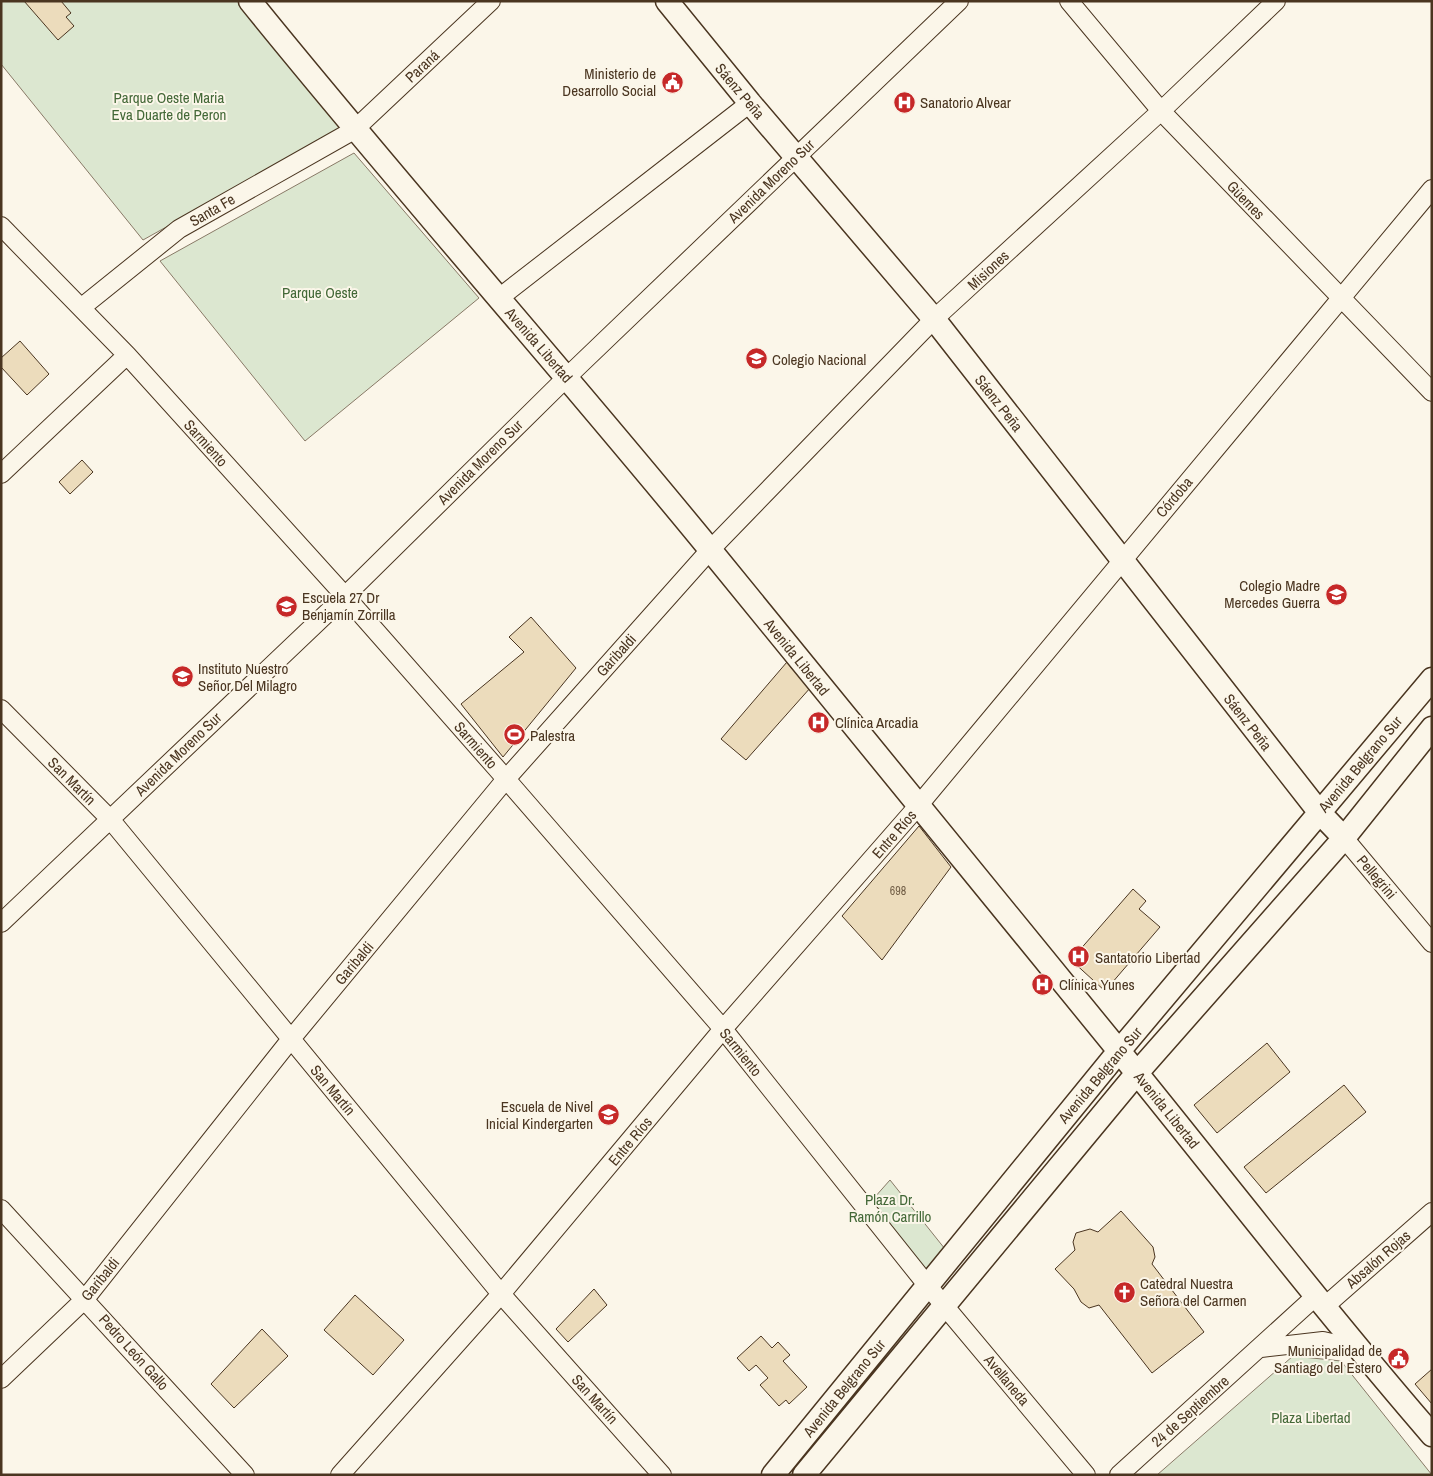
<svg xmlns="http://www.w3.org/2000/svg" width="1433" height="1476" font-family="'Archivo Narrow',sans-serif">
  <rect width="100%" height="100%" fill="#fbf6e9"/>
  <!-- green -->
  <path fill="#dce7d0" stroke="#887966" d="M1,1H243L345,127L143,240L1,64Z
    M354,153L479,298L305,441L160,261Z
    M890,1180L945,1249L923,1276L866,1207Z
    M1293,1356L1341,1361L1432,1475H1157Z"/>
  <!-- building -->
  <path fill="#ecdcbc" stroke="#4a3520" d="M24,1H61L71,13L66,17L74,26L58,40Z
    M20,341L49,374L27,395L1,367V358Z
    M82,460L93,472L70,494L59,482Z
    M531,617L576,668L503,757L461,704L524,652L509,637Z
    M787,662L791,665V668L811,687L746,760L721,739Z
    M919,826L951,867L882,960L842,916Z
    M1133,889L1146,901L1139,909L1160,927L1105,991L1071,960Z
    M1267,1043L1290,1072L1217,1133L1194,1105Z
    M1344,1085L1366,1112L1266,1193L1244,1167Z
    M1121,1211L1153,1247L1155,1257L1152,1264L1204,1332L1152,1373L1099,1305L1089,1308L1081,1302L1074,1289L1055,1269L1075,1250L1073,1242L1076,1233L1090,1229L1098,1232Z
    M594,1289L607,1305L568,1342L556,1329Z
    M355,1295L404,1340L373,1375L324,1330Z
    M262,1329L288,1356L234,1408L211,1384Z
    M761,1336L772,1348L778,1342L790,1355L783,1361L807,1387L789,1404L786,1400L779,1406L760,1385L768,1378L756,1365L749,1371L737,1358Z
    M1432,1369V1404L1415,1384Z"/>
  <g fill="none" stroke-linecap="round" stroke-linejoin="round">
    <defs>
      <path id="minor" d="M1069,1L1161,111L1432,392
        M1,226L127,355L345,596L506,779L723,1029L927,1285L1086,1475
        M499,298L750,103
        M82,307L179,229L354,130L491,1
        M1,474L127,355
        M1,709L110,819L501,1294L662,1475
        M1344,838L1432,943
        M1,923L345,596L567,377L959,1
        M1,1209L245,1475
        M1324,1307L1432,1212
        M1261,1348L1323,1341L1358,1349
        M1,1379L85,1299L291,1039L506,779L710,550L934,319L1161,111L1276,1
        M340,1475L501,1294L723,1029L918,806L1432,189
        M1119,1475L1316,1296"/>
      <path id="major" d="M250,1C401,188 560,366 712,552C848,718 984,884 1119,1051C1223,1179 1324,1310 1432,1435
        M667,1L750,103L934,319L1320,813L1344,838
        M773,1475L1119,1051L1432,679
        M804,1475L1137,1073L1344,838L1432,728"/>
    </defs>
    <!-- minor casing -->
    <use href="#minor" stroke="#4a3520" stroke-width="20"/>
    <!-- major casing -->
    <use href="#major" stroke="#4a3520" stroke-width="25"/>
    <!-- minor -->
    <use href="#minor" stroke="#fbf6e9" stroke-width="18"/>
    <!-- major -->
    <use href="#major" stroke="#fbf6e9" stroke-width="22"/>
  </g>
  <!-- icons -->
  <defs>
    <symbol id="civic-disc" viewBox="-11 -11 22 22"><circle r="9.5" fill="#c62828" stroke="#fbf6e9"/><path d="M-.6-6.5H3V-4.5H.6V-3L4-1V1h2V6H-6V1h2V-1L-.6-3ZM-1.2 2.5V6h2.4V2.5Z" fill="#fff"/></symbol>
    <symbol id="hospital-disc" viewBox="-11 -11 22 22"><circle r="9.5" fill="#c62828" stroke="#fbf6e9"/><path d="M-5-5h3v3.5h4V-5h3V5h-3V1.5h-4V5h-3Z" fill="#fff"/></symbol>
    <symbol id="school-disc" viewBox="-11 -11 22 22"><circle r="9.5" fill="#c62828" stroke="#fbf6e9"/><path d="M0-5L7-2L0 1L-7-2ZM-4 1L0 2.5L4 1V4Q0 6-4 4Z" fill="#fff"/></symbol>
    <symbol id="university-disc" viewBox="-11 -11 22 22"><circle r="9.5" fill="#c62828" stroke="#fbf6e9"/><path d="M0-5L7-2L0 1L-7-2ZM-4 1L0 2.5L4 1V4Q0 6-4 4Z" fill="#fff"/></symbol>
    <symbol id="stadium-disc" viewBox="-11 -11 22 22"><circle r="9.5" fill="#c62828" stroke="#fbf6e9"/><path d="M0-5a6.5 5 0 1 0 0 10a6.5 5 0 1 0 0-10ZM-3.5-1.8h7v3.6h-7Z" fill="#fff"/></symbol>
    <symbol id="church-disc" viewBox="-11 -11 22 22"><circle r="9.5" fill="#c62828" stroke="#fbf6e9"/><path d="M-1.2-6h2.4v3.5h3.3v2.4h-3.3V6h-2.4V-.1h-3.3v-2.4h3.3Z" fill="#fff"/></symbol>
  </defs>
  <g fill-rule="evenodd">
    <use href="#civic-disc" x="660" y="70" width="25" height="25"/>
    <use href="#hospital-disc" x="892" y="90" width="25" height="25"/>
    <use href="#school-disc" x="744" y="346" width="25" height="25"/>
    <use href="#school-disc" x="1324" y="582" width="25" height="25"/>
    <use href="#school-disc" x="274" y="594" width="25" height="25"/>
    <use href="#university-disc" x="170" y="664" width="25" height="25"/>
    <use href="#hospital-disc" x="806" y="710" width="25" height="25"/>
    <use href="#stadium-disc" x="502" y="722" width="25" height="25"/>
    <use href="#hospital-disc" x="1066" y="944" width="25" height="25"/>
    <use href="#hospital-disc" x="1030" y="972" width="25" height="25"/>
    <use href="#school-disc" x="596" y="1102" width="25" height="25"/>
    <use href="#church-disc" x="1112" y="1280" width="25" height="25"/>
    <use href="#civic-disc" x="1386" y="1346" width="25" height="25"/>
  </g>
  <g text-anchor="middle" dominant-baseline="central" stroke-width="4" stroke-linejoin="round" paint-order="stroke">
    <!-- number labels -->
    <g font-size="12" fill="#725f47">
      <text x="898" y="891">698</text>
    </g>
    <!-- street labels -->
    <g font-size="15" fill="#4a3520" stroke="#fbf6e9">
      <text transform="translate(422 66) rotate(-43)">Paraná</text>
      <text transform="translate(740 91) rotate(50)">Sáenz Peña</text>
      <text transform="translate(771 181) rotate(-44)">Avenida Moreno Sur</text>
      <text transform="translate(1246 200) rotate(46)">Güemes</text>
      <text transform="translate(212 210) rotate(-30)">Santa Fe</text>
      <text transform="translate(988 270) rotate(-43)">Misiones</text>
      <text transform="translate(539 345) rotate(49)">Avenida Libertad</text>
      <text transform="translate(999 403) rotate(52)">Sáenz Peña</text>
      <text transform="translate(206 443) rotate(48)">Sarmiento</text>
      <text transform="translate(480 462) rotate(-45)">Avenida Moreno Sur</text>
      <text transform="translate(1174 497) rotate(-50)">Córdoba</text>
      <text transform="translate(616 655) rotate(-48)">Garibaldi</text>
      <text transform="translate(797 657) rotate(51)">Avenida Libertad</text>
      <text transform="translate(1248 722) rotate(52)">Sáenz Peña</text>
      <text transform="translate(476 745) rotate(49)">Sarmiento</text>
      <text transform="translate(178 754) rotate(-44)">Avenida Moreno Sur</text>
      <text transform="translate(1360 764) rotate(-50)">Avenida Belgrano Sur</text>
      <text transform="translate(72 781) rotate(45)">San Martín</text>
      <text transform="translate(894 834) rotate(-49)">Entre Ríos</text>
      <text transform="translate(1377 877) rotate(50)">Pellegrini</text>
      <text transform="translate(354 963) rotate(-50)">Garibaldi</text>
      <text transform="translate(741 1052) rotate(51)">Sarmiento</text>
      <text transform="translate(1100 1075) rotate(-50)">Avenida Belgrano Sur</text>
      <text transform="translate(333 1090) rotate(50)">San Martín</text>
      <text transform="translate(1167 1110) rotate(51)">Avenida Libertad</text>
      <text transform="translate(630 1141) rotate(-50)">Entre Ríos</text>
      <text transform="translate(1378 1259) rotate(-41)">Absalón Rojas</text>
      <text transform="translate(100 1279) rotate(-51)">Garibaldi</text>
      <text transform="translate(134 1352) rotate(48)">Pedro León Gallo</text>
      <text transform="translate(1007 1380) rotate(50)">Avellaneda</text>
      <text transform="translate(844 1388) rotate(-51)">Avenida Belgrano Sur</text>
      <text transform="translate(595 1399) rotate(48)">San Martín</text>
      <text transform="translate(1190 1411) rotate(-42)">24 de Septiembre</text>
    </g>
    <!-- poi labels -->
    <g font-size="15" fill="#4a3520" stroke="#fbf6e9" text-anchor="start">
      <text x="656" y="73" text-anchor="end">Ministerio de<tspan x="656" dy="17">Desarrollo Social</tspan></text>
      <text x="920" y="102">Sanatorio Alvear</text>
      <text x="772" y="359">Colegio Nacional</text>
      <text x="1320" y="585" text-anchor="end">Colegio Madre<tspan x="1320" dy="17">Mercedes Guerra</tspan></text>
      <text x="302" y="597">Escuela 27 Dr<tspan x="302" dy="17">Benjamín Zorrilla</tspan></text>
      <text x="198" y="668">Instituto Nuestro<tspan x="198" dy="17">Señor Del Milagro</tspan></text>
      <text x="835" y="722">Clínica Arcadia</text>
      <text x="530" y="735">Palestra</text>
      <text x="1095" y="957">Santatorio Libertad</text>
      <text x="1059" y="984">Clínica Yunes</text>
      <text x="593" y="1106" text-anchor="end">Escuela de Nivel<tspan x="593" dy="17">Inicial Kindergarten</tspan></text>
      <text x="1140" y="1283">Catedral Nuestra<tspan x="1140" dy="17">Señora del Carmen</tspan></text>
      <text x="1382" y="1350" text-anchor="end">Municipalidad de<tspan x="1382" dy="17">Santiago del Estero</tspan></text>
    </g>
    <!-- park labels -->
    <g font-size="15" fill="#436837" stroke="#fbf6e9">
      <text x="169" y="97">Parque Oeste Maria<tspan x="169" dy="17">Eva Duarte de Peron</tspan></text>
      <text x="320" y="292">Parque Oeste</text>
      <text x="890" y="1199">Plaza Dr.<tspan x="890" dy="17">Ramón Carrillo</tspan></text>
      <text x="1311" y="1417">Plaza Libertad</text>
    </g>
  </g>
  <!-- border -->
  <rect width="1433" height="1476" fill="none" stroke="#4a3520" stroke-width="5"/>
</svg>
